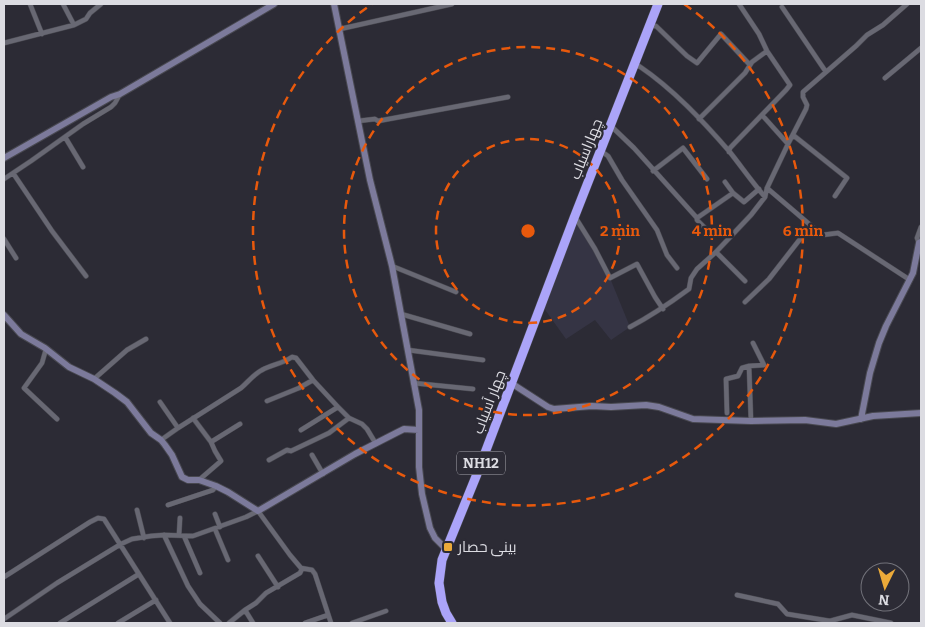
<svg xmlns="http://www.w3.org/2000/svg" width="925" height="627" font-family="Bitter,Cairo,serif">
  <rect width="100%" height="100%" fill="#2c2b35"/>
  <!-- built -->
  <path fill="#353444" d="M577,220L610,278L630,327L611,340L595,320L566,339L541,304Z"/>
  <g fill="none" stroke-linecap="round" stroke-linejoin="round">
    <defs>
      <path id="street" d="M30,4L42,34
        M63,4L74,25
        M782,7L826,72
        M650,26H656L687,56L697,63L721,34L750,65
        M340,29L452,4
        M4,43L74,25L86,19L90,13L101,4
        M633,67L639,66C673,89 702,120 729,151C741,166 752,182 765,197
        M885,78L921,48
        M762,115L788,144
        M699,119L745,73L752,62L767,51
        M358,121L375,119L378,121L508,97
        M611,126L634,148L697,218V220L710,233
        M793,135L847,178L835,196
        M65,137L83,167
        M601,151L608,156L622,180L657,230L667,255L677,268
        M729,152L730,148L786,90L790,85L767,51L759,34L739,4
        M653,171L683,148L707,179
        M13,173L52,231L86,276
        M4,179L31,161L83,124L111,107L115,103L120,94
        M725,182L733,193L744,202L759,189
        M767,188L822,235L838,233L910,280
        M574,218L577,220L595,249L610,278L637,264L655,297L663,309
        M697,218L733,193
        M4,239L16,258
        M919,243L917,238L921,227
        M716,252L745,281
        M392,266L456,292
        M745,302L769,279L811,225
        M401,314L470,334
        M630,327C651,316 670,303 689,289L691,278L697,269L716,252L751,215L765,197L767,188L788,144L806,109L807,105L803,97V92L856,46L867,35L883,25L907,4
        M46,349L42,363L24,388L57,419
        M408,350L483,360
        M94,379L127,350L146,339
        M413,383L473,389
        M267,401L299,388L313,380
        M160,402L178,428
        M727,413L726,379L738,376L742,368L749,366
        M193,418L211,442L215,451L221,461L199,480
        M751,421L749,366L764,365L753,343
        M301,430L338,407
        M161,440L178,428L241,388C248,382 254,374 262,370C273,364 282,364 292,357L296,358L313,380L338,407L349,418L362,424L367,429L376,444
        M211,442L240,424
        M312,455L323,474
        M269,460L287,450L291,451L329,433L349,418
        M168,505L213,490L216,486
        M137,510L144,538
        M215,514L220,527
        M215,529L228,560
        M164,535L188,586L200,604L220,623
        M179,535L180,518
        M184,536L200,573
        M258,556L278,587
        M4,577L90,522L98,518L104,519L170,623
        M737,595L778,604L787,614L830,621L852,615L891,623
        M245,610L253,623
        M4,619L57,583L121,544L132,539L151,536L164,535L193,536L246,517L258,511L290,555L301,568L312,570L315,574L331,623
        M60,623L139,574
        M118,623L156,600
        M229,623L245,610L256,603L266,593L300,573L302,569
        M305,623L328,615
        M352,623L386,611"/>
      <path id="secondary" d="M334,4L370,180L392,266L419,410V467L422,494L430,528L435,538L446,549
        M4,158L111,97L120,94L274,4
        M4,315L21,334L45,348L69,367L94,379L115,393L127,402L151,433L161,440L165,445L172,455L182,477L188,480H199L216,486L228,492L258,511L355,454L396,433L404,429L419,430
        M511,383L548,407L554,409L592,406L611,407L646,405L659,407L693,419L751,421L805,420L836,424L873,416L921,413
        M861,419L870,373L879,343L886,326L913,273L919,243L921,242"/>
      <path id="highway" d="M452,623L446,613L442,602L439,583L442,560L477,474L574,218L658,4"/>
    </defs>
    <!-- street casing -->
    <use href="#street" stroke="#484850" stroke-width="5.5"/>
    <!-- secondary casing -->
    <use href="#secondary" stroke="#484850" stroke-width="8"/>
    <!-- highway casing -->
    <use href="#highway" stroke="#484850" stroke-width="10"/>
    <!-- street -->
    <use href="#street" stroke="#686873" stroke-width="4.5"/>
    <!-- secondary -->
    <use href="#secondary" stroke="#7c7a9b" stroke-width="6"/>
    <!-- highway -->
    <use href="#highway" stroke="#aba4f9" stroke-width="9"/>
  </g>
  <!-- distance rings -->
  <g fill="none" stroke="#e8590c" stroke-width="2.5" stroke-dasharray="9 6">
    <circle cx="528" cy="231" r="92"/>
    <circle cx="528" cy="231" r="184"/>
    <path d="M684 4A275 275 0 1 1 372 4"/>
  </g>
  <!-- markers -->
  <rect fill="#ebaa39" stroke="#2c2b35" stroke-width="2" x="443" y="542" width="10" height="10" rx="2.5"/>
  <g text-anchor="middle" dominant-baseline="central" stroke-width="4.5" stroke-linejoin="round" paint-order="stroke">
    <!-- shield labels -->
    <rect fill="#2c2b35" stroke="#a7a7ae" stroke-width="1" x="457" y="451.5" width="48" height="23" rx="4"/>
    <g font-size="14" font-weight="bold" fill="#dcdce2">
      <text x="481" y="463">NH12</text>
    </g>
    <!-- street labels -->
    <g font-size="15" fill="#dcdce2" stroke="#2c2b35">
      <text transform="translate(586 149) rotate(-68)">چهاراسیاب</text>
      <text transform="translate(489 402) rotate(-69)">چهار آسیاب</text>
    </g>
    <!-- poi labels -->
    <g font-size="15" fill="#dcdce2" stroke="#2c2b35" text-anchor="start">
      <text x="458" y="547">بینی حصار</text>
    </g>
  </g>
  <circle cx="528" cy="231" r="8" fill="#e8590c" stroke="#2c2b35" stroke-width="2.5"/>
  <g font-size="15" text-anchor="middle" font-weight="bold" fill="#e8590c" stroke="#2c2b35" stroke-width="4.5" stroke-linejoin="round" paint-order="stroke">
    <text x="620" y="236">2 min</text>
    <text x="712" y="236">4 min</text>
    <text x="803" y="236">6 min</text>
  </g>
  <!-- border -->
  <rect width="925" height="627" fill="none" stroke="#dcdce2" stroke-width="10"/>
  <!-- north arrow -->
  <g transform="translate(885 587) rotate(185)"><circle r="24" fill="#2c2b35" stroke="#72727a"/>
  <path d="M0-4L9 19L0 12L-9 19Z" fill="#ebaa39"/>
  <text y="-8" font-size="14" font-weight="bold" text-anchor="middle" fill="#dcdce2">N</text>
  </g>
</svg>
